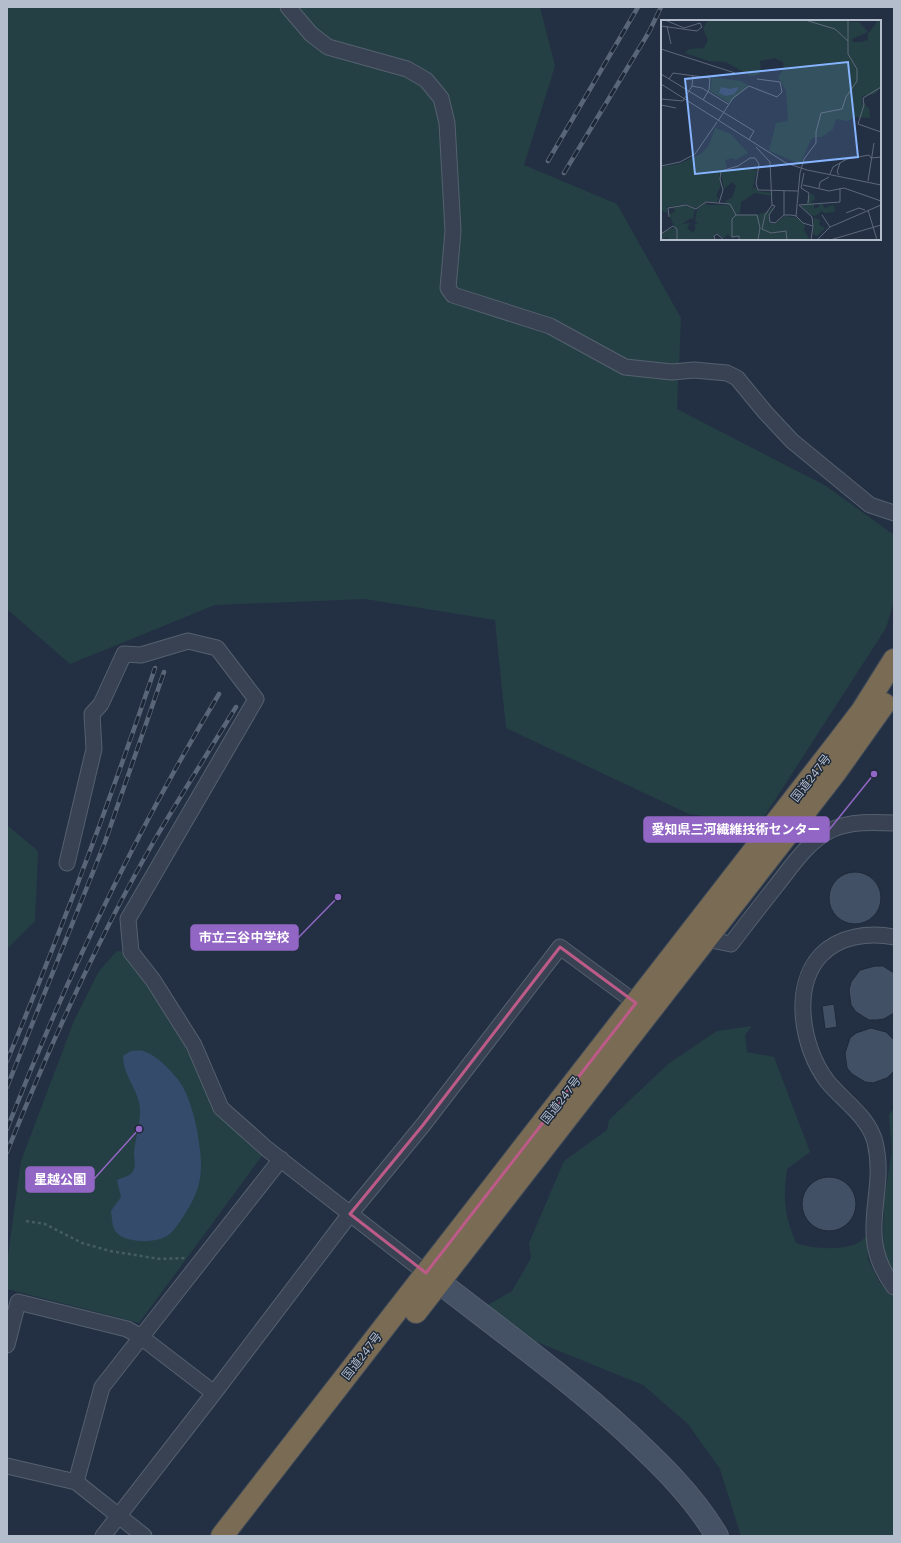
<svg xmlns="http://www.w3.org/2000/svg" width="901" height="1543" font-family="'DM Sans','Noto Sans JP',sans-serif">
  <rect width="100%" height="100%" fill="#233043"/>
  <!-- green -->
  <path fill="#254044" d="M7,7H540L555,66L524,165L617,204L681,318L677,409L826,486L894,535V601L886,628L760,823L689,814L506,728L495,620L365,599L215,605L70,664L7,609Z
    M7,825L38,851L35,921L7,949Z
    M117,951L131,952L153,980L221,1108L267,1149L139,1323L7,1289V1263L21,1161L74,1021L99,971Z
    M752,1026L745,1035L747,1052L774,1057L810,1152L787,1169C783,1200 784,1213 796,1243C813,1249 836,1250 853,1245C858,1244 863,1239 867,1236L868,1259L879,1282L894,1298V1536H741L720,1469L688,1424L643,1385L532,1340L488,1305L512,1291L531,1258L529,1243L564,1161L607,1130L609,1120L668,1064L717,1031Z
    M894,1109V1273L885,1258L883,1239L884,1202L892,1150L889,1114Z"/>
  <!-- water -->
  <path fill="#354b6b" d="M131,1051C135,1051 140,1050 143,1051C156,1054 177,1076 183,1087C190,1101 194,1115 197,1130C203,1167 205,1184 183,1217C179,1223 172,1234 165,1237C153,1243 125,1243 116,1232C112,1227 112,1218 111,1211L121,1197L117,1180C124,1177 132,1176 134,1169C136,1164 134,1159 134,1154C135,1135 145,1115 137,1096C132,1082 123,1072 123,1056Z"/>
  <!-- building -->
  <path fill="#425065" stroke="#1e2939" d="M829 898a26 26 0 1 1 52 0a26 26 0 1 1-52 0Z
    M875,966H883L894,973V1013L884,1019L877,1020H869L856,1012L851,1005L849,990L851,982L860,970Z
    M834,1004L837,1027L825,1029L822,1006Z
    M871,1028L886,1032L894,1040V1071L887,1078L873,1083L865,1082L852,1074L847,1068L845,1053L850,1038L856,1033Z
    M802 1204a27 27 0 1 1 54 0a27 27 0 1 1-54 0Z"/>
  <g fill="none" stroke-linecap="round" stroke-linejoin="round">
    <defs>
      <path id="street" d="M288,7L311,34L328,47L407,69L426,80L441,98L447,123L453,231L448,288L453,295L550,326L625,367L672,372L694,370L727,373L737,378L765,412L792,441L870,505L894,513
        M67,863L94,749L92,714L101,704L124,654L141,655L188,641L217,648L256,699L128,919L131,952L153,980L194,1045L221,1108L267,1149L426,1273
        M894,937C869,932 839,936 821,955C791,987 802,1048 827,1081C843,1101 868,1116 875,1142C888,1196 854,1234 894,1287
        M706,939L731,944C746,924 761,905 776,886C792,866 807,842 831,830C850,821 874,822 894,823
        M7,1345L18,1302L127,1329L141,1337L214,1393
        M7,1466L76,1482L144,1536
        M76,1482L102,1387L281,1159
        M103,1536L214,1393L350,1214L423,1125L560,947L636,1003"/>
      <path id="secondary" d="M439,1282C502,1331 567,1378 626,1432C660,1464 693,1495 717,1536"/>
      <path id="highway" d="M416,1312L835,773L884,704
        M222,1536L836,745L862,711L894,660"/>
    </defs>
    <!-- street casing -->
    <use href="#street" stroke="#55606f" stroke-width="17"/>
    <!-- secondary casing -->
    <use href="#secondary" stroke="#55606f" stroke-width="24"/>
    <!-- highway casing -->
    <use href="#highway" stroke="#3f4a59" stroke-width="24"/>
    <!-- path -->
    <path stroke="#445d60" stroke-width="2.5" stroke-dasharray="3 3" stroke-linecap="butt" d="M26,1221L45,1224L82,1243L110,1251L160,1259L185,1258"/>
    <!-- street -->
    <use href="#street" stroke="#384252" stroke-width="15"/>
    <!-- secondary -->
    <use href="#secondary" stroke="#455165" stroke-width="22"/>
    <!-- highway -->
    <use href="#highway" stroke="#796b54" stroke-width="22"/>
    <defs>
      <path id="rail" d="M548,161L638,7
        M564,173L649,32L661,7
        M7,1061C61,932 110,801 155,668
        M7,1087L105,842L164,672
        M7,1129C66,978 135,833 219,694
        M7,1152C50,1045 97,940 154,841C181,795 209,751 236,707"/>
    </defs>
    <!-- rail casing -->
    <use href="#rail" stroke="#596679" stroke-width="4.5"/>
    <!-- rail -->
    <use href="#rail" stroke="#1c2737" stroke-width="3" stroke-dasharray="9" stroke-linecap="butt"/>
  </g>
  <!-- marked area -->
  <path fill="none" stroke="#bc5a88" stroke-width="3" stroke-linejoin="round" d="M560,947L636,1003L426,1273L350,1214L423,1125Z"/>
  <g text-anchor="middle" dominant-baseline="central" stroke-width="3" stroke-linejoin="round" paint-order="stroke">
    <!-- street labels -->
    <g font-size="12" fill="#b4bdcc" stroke="#1c2737">
      <text transform="translate(811 778) rotate(-52)">国道247号</text>
      <text transform="translate(561 1100) rotate(-52)">国道247号</text>
      <text transform="translate(362 1356) rotate(-52)">国道247号</text>
    </g>
  </g>
  <!-- overview -->
  <g transform="translate(661 20)">
    <rect width="220" height="220" fill="#233043"/>
    <path d="M47,0H191L188,1V2H198L207,12L191,19L192,22H200L207,20V14L216,2L212,0H220V67L214,74L201,76V83L208,88L209,98L196,97L186,101L175,99L172,109L161,117L151,118L139,144L108,131L115,103L127,101L125,71L117,57L123,49L122,42L114,38L99,41L100,51L97,55L90,56L65,42L48,41L24,33L28,29L43,28L47,20L42,9ZM51,57L80,61L88,66L68,83L49,71ZM54,108L70,114L87,133L74,140L72,138L64,140L66,147L58,154L60,165L55,176L58,179L55,182L46,181L36,188L24,184L6,187V193L0,190V147L18,144L40,134L48,125ZM79,148L96,150L91,171L93,167L97,171L110,173V176L94,173L80,182L79,193L74,194L95,195L108,191L113,186L107,197L109,203L114,204L124,196L136,198L144,205L143,210L149,220H79L78,216L70,218L67,214L63,218L55,213L53,215V220H8L6,217L0,220V212L14,208L8,194L14,192L13,188L7,189L21,185L34,189L32,200L30,198L21,204L29,203L26,208L32,213L35,208L33,205L37,203L34,201L36,190L44,183L46,185H67L64,181L71,178L75,166L71,162L63,169L60,152ZM149,174L153,175L154,179L149,183L153,184V189L158,187V184H162L163,188L173,185L174,192L163,193L161,191L154,196L149,195L141,187V184L145,185ZM153,198L159,200L158,205L164,208L156,216L152,214Z" fill="#254044"/>
    <path d="M60,67L69,69L77,67V69L73,74L65,76L58,73Z" fill="#354b6b"/>
    <path fill="none" stroke="#5d687a" stroke-width="1" d="M144,0L174,9L187,21M0,6L36,11L41,7L39,3L23,8L4,0M6,6L10,24M0,29L74,53M0,54L93,111L88,120M8,59L12,53L49,58L48,70L42,80M0,64L125,143L146,150L220,165M31,66L41,68L67,84M220,67L202,78L203,85L197,104L220,112M0,79L22,81L31,66L32,56M0,85L15,88M57,101L72,78L88,66L116,77L121,72L119,62L96,59M95,127L109,142L111,185L114,186L108,195L109,202L114,203L123,195H130L135,196L142,203L152,206L151,197L138,185M0,146L19,142L34,134L56,102M143,153L140,168L148,173L147,183M169,154L172,147L186,139L208,135L210,138L220,137M178,155L176,152L179,143M207,161L213,123M142,165L168,171L183,168L220,181M158,168L159,162L168,157M123,171V195M58,183L62,170L59,159L60,151L77,146L89,138H94L98,144L95,164L97,170L137,171M138,185L179,182V168M207,190L216,220M185,193L198,188L204,190M75,195H96L99,208L97,220M75,195L71,199V217L78,216V220M161,195L169,207M135,196L139,153L143,139L155,123V112L160,93L181,89L185,77L196,61V49L187,34V0M8,197L7,188L25,185L35,189L45,182L69,184L75,195M101,209L110,213L125,211L126,220M101,209L104,195L111,185M0,214L12,206L16,209V220M54,220L53,216L56,214L63,220M150,220L152,206M156,220L169,207L220,185M169,220L220,205"/>
    <path fill="#87b4ff" fill-opacity="0.15" stroke="#87b4ff" stroke-width="2" d="M187,42L197,137L34,154L24,59Z"/>
    <rect width="220" height="220" fill="none" stroke="#b4bdcc" stroke-width="2"/>
  </g>
  <!-- callouts -->
  <path fill="none" stroke="#9266c4" stroke-width="1.5" d="M874 774L829 830M338 897L298 938M139 1129L94 1179"/>
  <g fill="#9266c4" stroke="#1c2737" stroke-width="1.5">
    <circle cx="874" cy="774" r="4"/>
    <circle cx="338" cy="897" r="4"/>
    <circle cx="139" cy="1129" r="4"/>
  </g>
  <g fill="#9266c4" stroke="#9266c4" stroke-width="1.5">
    <rect x="644" y="817" width="185" height="25" rx="4"/>
    <rect x="191" y="925" width="107" height="25" rx="4"/>
    <rect x="26" y="1167" width="68" height="25" rx="4"/>
  </g>
  <g font-size="13" text-anchor="middle" font-weight="bold" fill="#fff">
    <text x="736" y="834">愛知県三河繊維技術センター</text>
    <text x="244" y="942">市立三谷中学校</text>
    <text x="60" y="1184">星越公園</text>
  </g>
  <!-- border -->
  <rect width="901" height="1543" fill="none" stroke="#b4bdcc" stroke-width="16"/>
</svg>
